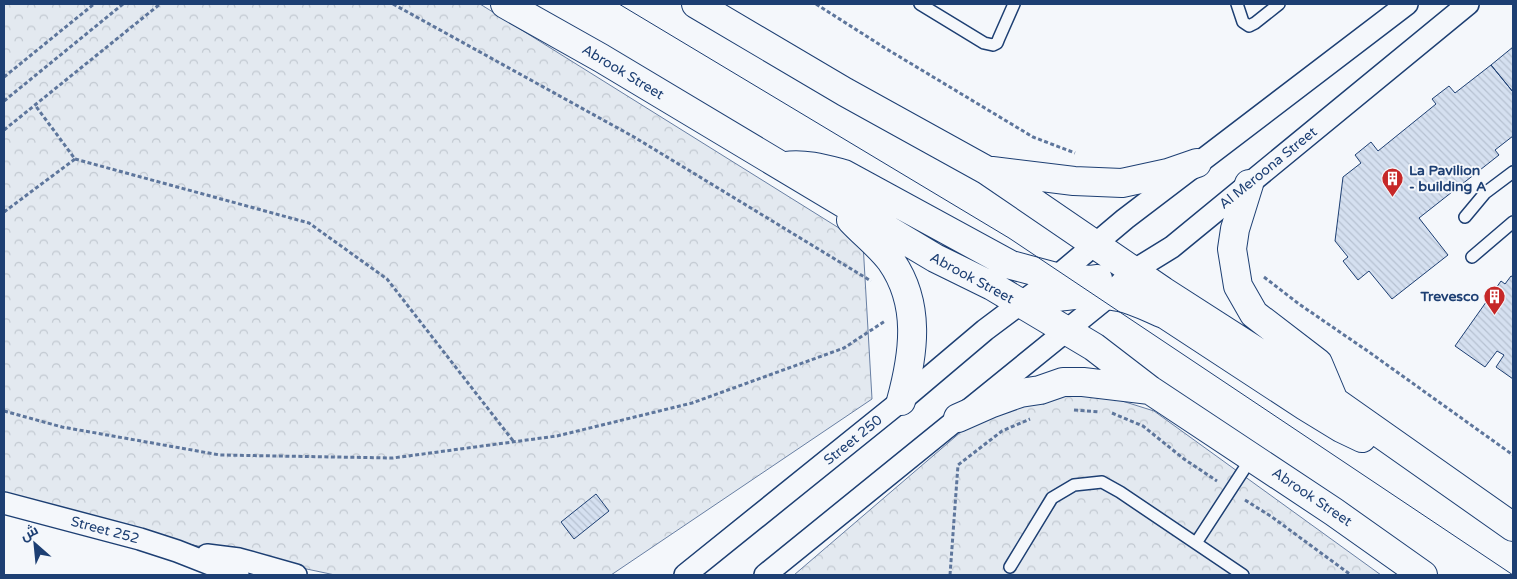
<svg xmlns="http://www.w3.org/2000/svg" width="1517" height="579" font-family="'Varela Round',Cairo,sans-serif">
  <defs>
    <pattern id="park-crowns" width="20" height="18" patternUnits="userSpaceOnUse" patternTransform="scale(1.25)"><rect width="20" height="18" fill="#e3e9f0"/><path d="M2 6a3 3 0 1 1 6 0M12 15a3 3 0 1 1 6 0" fill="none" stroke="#c2c9d1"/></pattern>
    <pattern id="building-back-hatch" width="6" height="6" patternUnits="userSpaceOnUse" patternTransform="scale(1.25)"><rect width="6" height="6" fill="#d5e0f0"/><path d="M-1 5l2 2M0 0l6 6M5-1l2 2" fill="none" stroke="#b6c1d1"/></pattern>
  </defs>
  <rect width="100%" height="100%" fill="#f4f7fb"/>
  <!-- park -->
  <path fill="url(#park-crowns)" stroke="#687fa3" d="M4,4H480L863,243L872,399L611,575H335L4,505Z
    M1060,393L1103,395L1154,411L1381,575H794L962,431L988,413Z"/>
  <!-- building -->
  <path fill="url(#building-back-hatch)" stroke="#1d3f73" d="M1513,47V92L1491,65Z
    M1491,65L1513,92V136L1495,150L1499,155L1419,218L1448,255L1392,299L1369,271L1358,280L1343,261L1348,257L1335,241L1343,177L1361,163L1355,155L1371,142L1378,151L1436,104L1432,99L1449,86L1455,93Z
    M1511,276L1513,277V379L1496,367L1504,355L1497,351L1485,367L1455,346L1501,281L1505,284Z
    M596,494L609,511L574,539L561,522Z"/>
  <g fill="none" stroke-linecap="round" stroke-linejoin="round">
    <defs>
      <path id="lane" d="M920,4L984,43L993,45L997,43L999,38L1014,4
        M1237,4L1243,22L1249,26L1255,23L1279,4
        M1465,217L1485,193L1513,172
        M1472,257L1513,222
        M1196,543L1252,457
        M1010,567L1052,498L1074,485L1102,482L1120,492L1243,575"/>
      <path id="street" d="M4,503L140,539L177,551L238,575
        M207,555L239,559L296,575
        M685,575L901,401L985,330L1061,273L1125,219L1407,4
        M765,575L1103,301L1133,271L1172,247L1468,4"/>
      <path id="secondary" d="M505,4L601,58L935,258L992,286L1094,347L1150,390L1334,512L1423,575
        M696,4L845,92L986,170L1163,291L1334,401L1513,527
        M785,166C805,163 825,169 844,174L1011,265L1056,277L1090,280L1098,279
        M992,171L1074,181L1122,183L1168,173L1197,163
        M1249,184L1235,229L1232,249L1238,286L1254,314L1318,363L1334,401
        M851,220C864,234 880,246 891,261C921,304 914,353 901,401
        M1020,304C1052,298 1087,290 1119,297C1135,300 1151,309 1166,315L1305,406L1341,428L1362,438
        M958,418L992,403L1020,393L1040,390L1063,382H1083L1150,390"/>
    </defs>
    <!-- lane casing -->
    <use href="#lane" stroke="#1d3f73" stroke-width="14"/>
    <!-- street casing -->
    <use href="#street" stroke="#1d3f73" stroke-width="24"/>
    <!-- secondary casing -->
    <use href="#secondary" stroke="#1d3f73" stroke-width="30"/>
    <!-- path -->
    <path stroke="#5e769c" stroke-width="3" stroke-dasharray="4 2.5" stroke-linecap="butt" d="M393,4L634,137L871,281
      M816,4L885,48L1033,137L1075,153
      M4,77L94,4
      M4,101L123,4
      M4,130L160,4
      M75,159L309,223L387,279L514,442
      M4,212L75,159L35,105
      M1264,277L1299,304L1369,352L1513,455
      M1074,410L1100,412
      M4,411L62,427L220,455L393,458L557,436L692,403L844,348L885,321
      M1112,413L1143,426L1184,459L1217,481
      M1245,500L1272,517L1351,575
      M950,575L958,465L1002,431L1030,419"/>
    <!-- lane -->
    <use href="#lane" stroke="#f4f7fb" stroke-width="11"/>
    <!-- street -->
    <use href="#street" stroke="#f4f7fb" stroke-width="21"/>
    <!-- secondary -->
    <use href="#secondary" stroke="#f4f7fb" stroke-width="28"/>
    <!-- tram -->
    <path stroke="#1d3f73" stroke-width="1" d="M619,4L1009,238L1513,575"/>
  </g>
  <!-- icons -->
  <defs>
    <symbol id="building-pin" viewBox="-11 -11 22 30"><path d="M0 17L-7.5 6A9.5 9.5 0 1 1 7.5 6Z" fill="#c62828" stroke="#f4f7fb"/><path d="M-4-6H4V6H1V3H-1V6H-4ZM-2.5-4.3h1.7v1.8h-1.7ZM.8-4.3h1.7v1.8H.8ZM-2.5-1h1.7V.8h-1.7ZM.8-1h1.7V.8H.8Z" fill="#fff"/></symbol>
  </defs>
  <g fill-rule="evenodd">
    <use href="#building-pin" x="1380" y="166" width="25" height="34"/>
    <use href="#building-pin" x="1482" y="284" width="25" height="34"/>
  </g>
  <g text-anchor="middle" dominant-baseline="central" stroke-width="4" stroke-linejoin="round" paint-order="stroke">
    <!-- street labels -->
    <g font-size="14" fill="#1d3f73" stroke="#f4f7fb">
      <text transform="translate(623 72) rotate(31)">Abrook Street</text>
      <text transform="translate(1268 168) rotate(-39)">Al Meroona Street</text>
      <text transform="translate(972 278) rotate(28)">Abrook Street</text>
      <text transform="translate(853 440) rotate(-39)">Street 250</text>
      <text transform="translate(1312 497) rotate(34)">Abrook Street</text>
      <text transform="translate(105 530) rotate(15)">Street 252</text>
    </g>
    <!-- poi labels -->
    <g font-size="14" font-weight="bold" fill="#1d3f73" stroke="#f4f7fb" text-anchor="start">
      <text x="1409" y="170">La Pavilion<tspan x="1409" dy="16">- building A</tspan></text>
      <text x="1479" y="296" text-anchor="end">Trevesco</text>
    </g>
  </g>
  <!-- border -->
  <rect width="1517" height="579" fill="none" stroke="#1d3f73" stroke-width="10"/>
  <!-- north arrow -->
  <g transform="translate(35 544) rotate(333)" stroke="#f4f7fb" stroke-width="4" paint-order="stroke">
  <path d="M0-4L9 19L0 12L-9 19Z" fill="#1d3f73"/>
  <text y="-8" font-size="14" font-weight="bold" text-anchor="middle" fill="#1d3f73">ش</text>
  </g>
</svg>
